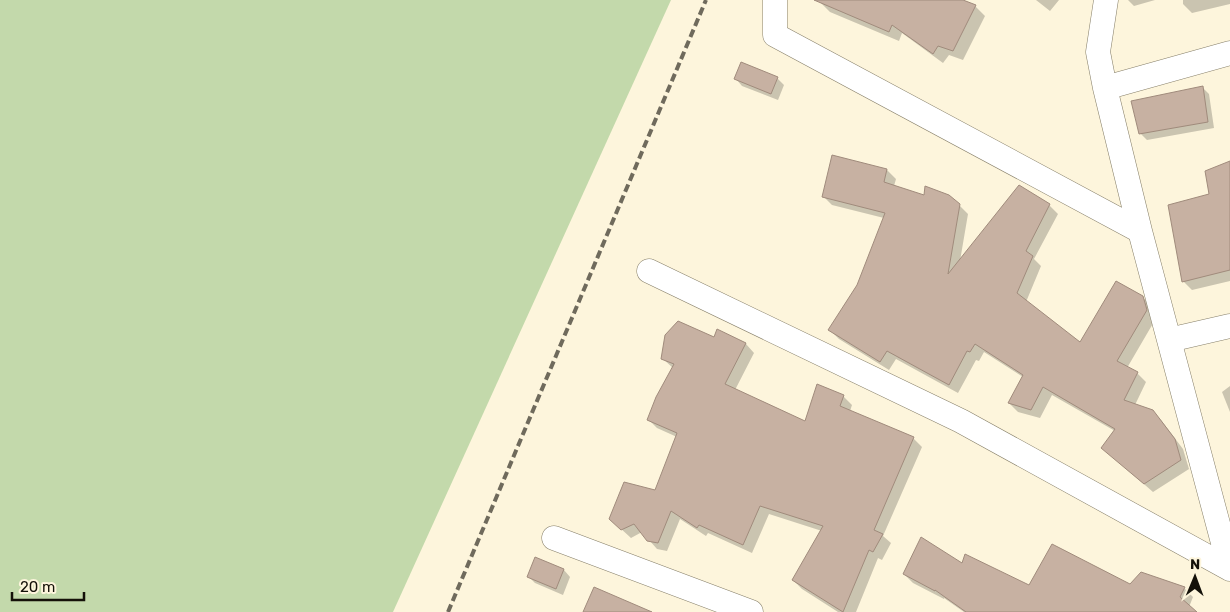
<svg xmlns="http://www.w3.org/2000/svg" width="1230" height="612" font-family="Rubik,sans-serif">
  <rect width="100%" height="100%" fill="#fdf5dc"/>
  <!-- green -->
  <path fill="#c3d9ab" d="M0,0H671L393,612H0Z"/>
  <!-- shadow -->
  <path fill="#0003" d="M821,0H960L975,6L985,16L963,60L949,55L943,63L902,33L899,41L830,12L820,2Z
    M1036,0H1059L1050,11Z
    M1128,0H1155L1134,6Z
    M1183,0H1230V4L1192,13L1183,4Z
    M777,78L784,85L778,100L742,86L736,79Z
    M1202,87L1209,94L1214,128L1147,140L1140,133Z
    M833,157L887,170L896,179L894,186L925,197L959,205L968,214L960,261L1049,205L1058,214L1034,259L1041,266L1026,302L1081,344L1142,297L1152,306L1155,320L1127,368L1137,373L1146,382L1135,405L1152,411L1161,420L1183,449L1189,469L1153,492L1112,456L1115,431L1052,395L1040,418L1018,412L1009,403L1023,377L984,352L979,361L976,360L958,393L896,359L889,370L839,339L830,330L858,286L884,218L832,205L823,196Z
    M1230,162V281L1192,290L1183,281L1211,195Z
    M718,331L746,344L754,353L735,390L806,423L843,396L852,405L850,411L913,438L922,447L883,536L891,543L882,560L878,558L856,612H838L802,589L793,580L822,531L769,514L752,553L708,533L706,536L680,519L667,551L657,549L642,532L631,538L619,527L656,492L677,437L657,428L648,419L673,368L662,358L714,339Z
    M1230,386V412L1222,392Z
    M535,559L564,570L570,577L563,595L535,583L528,576Z
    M963,565L1030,586L1131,585L1184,588L1193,597L1189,607L1195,612H964L944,598V599L913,583L904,574Z"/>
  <!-- building -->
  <path fill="#c7b1a2" stroke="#a08b7c" d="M814,0H963L976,5L953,51L938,46L933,54L892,25L889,32Z
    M741,62L778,77L771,94L734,79Z
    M1203,86L1208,122L1139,134L1131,101Z
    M832,155L887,169L884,182L924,195L925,186L949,195L960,204L948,274L1019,185L1050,204L1026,251L1033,256L1017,293L1080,342L1116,281L1143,296L1147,310L1117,361L1138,372L1124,400L1153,410L1175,439L1181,460L1144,484L1101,448L1115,429L1043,387L1031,410L1008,403L1023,375L975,344L970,352L967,351L949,385L887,351L880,362L828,330L857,285L885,213L822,197Z
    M1230,161V270L1182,282L1168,205L1209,194L1205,171Z
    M678,321L714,337L717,329L746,343L725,384L805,421L817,384L844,395L840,406L914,437L874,530L883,534L873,552L869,550L843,612L792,580L823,526L760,506L743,545L699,525L697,528L671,511L658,543L647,541L634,524L621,530L609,519L624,482L655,490L677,433L647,420L656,397L674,364L661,359L665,335Z
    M921,537L962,563L965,554L1029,585L1052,544L1130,584L1141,572L1185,587L1180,597L1197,612H966L935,590V591L903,574Z
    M535,557L564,569L556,589L527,577Z
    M594,587L652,612H583Z"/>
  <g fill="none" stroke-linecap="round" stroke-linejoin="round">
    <defs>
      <path id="minor" d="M775,0V35L1140,231
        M1230,53L1105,88L1140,231L1230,569
        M1105,88L1098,52L1106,0
        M649,271L961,421L1230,569
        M1169,340L1230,326
        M554,538L751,612"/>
    </defs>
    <!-- minor casing -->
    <use href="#minor" stroke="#867f69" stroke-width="25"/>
    <!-- minor -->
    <use href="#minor" stroke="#fff" stroke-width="24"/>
    <!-- rail -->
    <path stroke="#6f6a5c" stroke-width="4" stroke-dasharray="8 4" stroke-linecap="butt" d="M448,612L706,0"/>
  </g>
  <!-- north arrow -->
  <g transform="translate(1195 577) rotate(1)" stroke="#fdf5dc" stroke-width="4" paint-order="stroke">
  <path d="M0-4L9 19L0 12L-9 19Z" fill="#141109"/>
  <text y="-8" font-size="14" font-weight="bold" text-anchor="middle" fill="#141109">N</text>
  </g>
  <!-- scale -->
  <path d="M12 592v8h72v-8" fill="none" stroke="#141109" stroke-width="2.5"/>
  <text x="20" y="592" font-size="15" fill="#141109" stroke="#fdf5dc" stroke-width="4" paint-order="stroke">20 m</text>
</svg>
